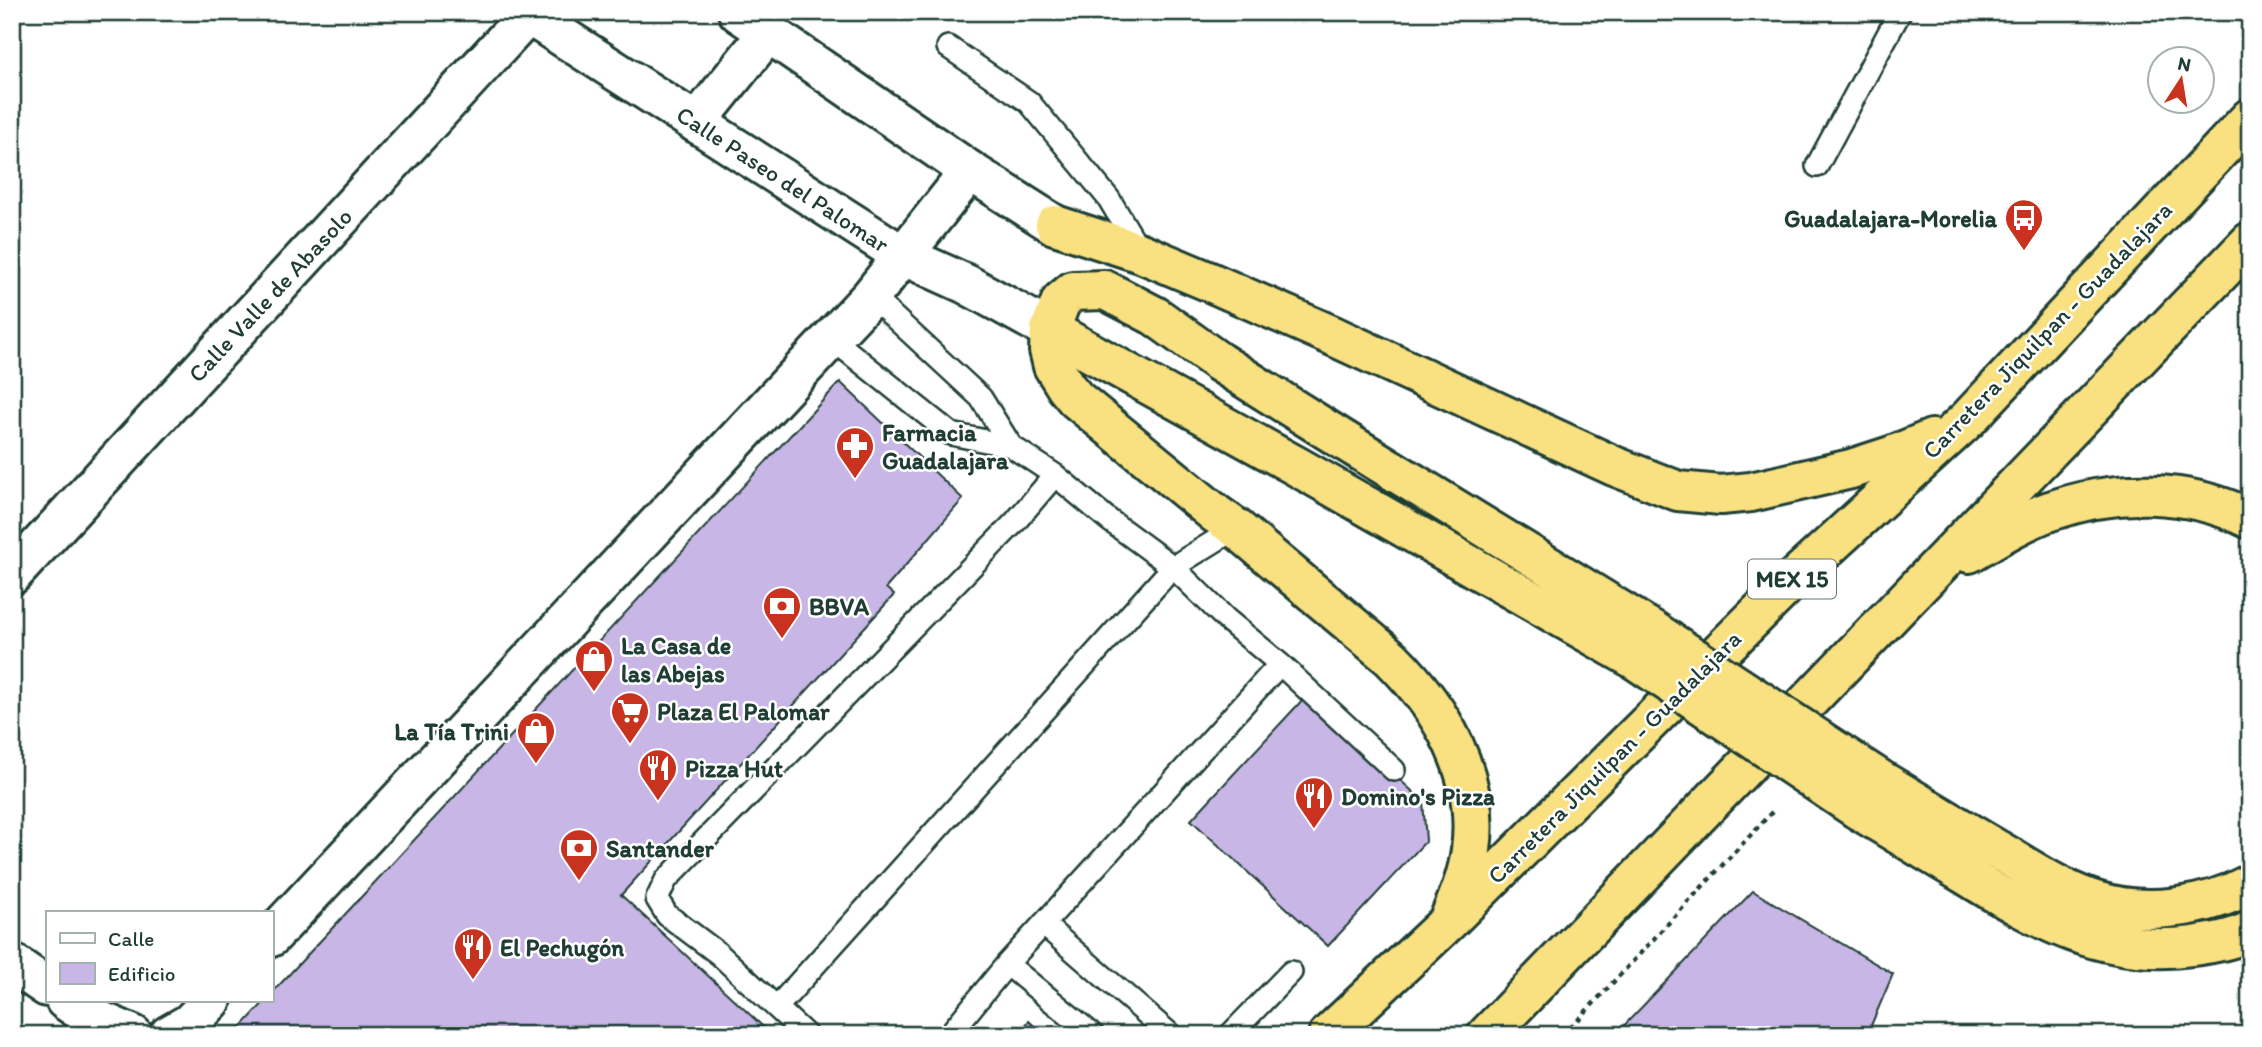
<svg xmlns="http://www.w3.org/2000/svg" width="2262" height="1047" font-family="Itim,sans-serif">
  <rect width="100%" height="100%" fill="#fff"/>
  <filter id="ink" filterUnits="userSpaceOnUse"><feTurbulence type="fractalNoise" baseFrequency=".0143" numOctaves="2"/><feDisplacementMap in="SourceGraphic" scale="14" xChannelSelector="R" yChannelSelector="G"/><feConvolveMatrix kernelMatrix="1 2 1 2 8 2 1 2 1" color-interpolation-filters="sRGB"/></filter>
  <g filter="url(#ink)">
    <!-- building -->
    <path fill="#c8b6e6" stroke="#1f3d34" stroke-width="2" d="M840,382L963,499L886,588L894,595L621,895L772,1035H234L266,1000H271V994Z
      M1307,695L1423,801L1426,841L1328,946L1191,820Z
      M1753,891L1893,974L1867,1035H1615Z
      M1029,1021L1044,1035H1017Z"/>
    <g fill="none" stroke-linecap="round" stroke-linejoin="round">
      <defs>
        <path id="lane" d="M948,47L1029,102L1109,199L1140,251
          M1817,166L1900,12
          M871,296L981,398L1011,446L1055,475L1109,520L1173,567L1226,619L1280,664L1394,770
          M831,338L951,434L1011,446
          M1043,924L1171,1035
          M1007,964L1093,1035
          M777,1007L1173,567L1236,528
          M806,1035L719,954L667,915L657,899L666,880L1015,522L1055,475
          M949,1035L1007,964L1280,664
          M1230,1035L1291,972"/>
        <path id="street" d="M12,575L528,15
          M271,937L871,296L970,171
          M12,963L47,987
          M65,1000L87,1015L133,1035
          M169,1035L190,1023L212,1000"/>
        <path id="secondary" d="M524,12L902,255L966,284L1050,330
          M738,12L970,171L1055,225
          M696,123L768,33"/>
        <path id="highway" d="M1055,225L1141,253L1210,282L1331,335L1614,466L1678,491L1721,495L1751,492L1851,469L1891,456L1932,439
          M1050,330L1298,467L1634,659
          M1969,553C1995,538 2022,521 2050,511C2115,488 2188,488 2250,519
          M1879,779C1922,805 1965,831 2008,856C2036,873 2067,893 2099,902C2146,916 2206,908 2250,884
          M1857,809C1893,831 1929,853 1966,875C2038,920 2105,958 2193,946C2213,943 2232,940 2250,931
          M1448,922C1458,899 1468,875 1471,850C1481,775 1442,709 1391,658L1236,528L1216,514L1076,399L1066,387L1053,366L1049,350L1050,330L1061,301L1073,291L1105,290L1155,316L1219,362L1340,438L1652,630
          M1328,1035L1448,922L1791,581L1968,419L2250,118
          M1487,1035L2250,242"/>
      </defs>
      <!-- lane casing -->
      <use href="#lane" stroke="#1f3d34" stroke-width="26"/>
      <!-- street casing -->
      <use href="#street" stroke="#1f3d34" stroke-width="44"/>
      <!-- secondary casing -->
      <use href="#secondary" stroke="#1f3d34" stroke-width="44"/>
      <!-- highway casing -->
      <use href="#highway" stroke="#1f3d34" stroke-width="44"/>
      <!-- path -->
      <path stroke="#1f3d34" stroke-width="4.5" stroke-dasharray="5 5" stroke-linecap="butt" d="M1564,1035L1772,812"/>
      <!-- lane -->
      <use href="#lane" stroke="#fff" stroke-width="21"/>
      <!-- street -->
      <use href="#street" stroke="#fff" stroke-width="38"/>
      <!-- secondary -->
      <use href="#secondary" stroke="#fff" stroke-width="38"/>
      <!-- highway -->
      <use href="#highway" stroke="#f9e181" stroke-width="38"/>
      <defs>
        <path id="highway-bridge" d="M1652,630L1879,779
          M1634,659L1857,809"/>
      </defs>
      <!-- highway-bridge casing -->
      <use href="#highway-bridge" stroke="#1f3d34" stroke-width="44" stroke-linecap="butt"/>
      <!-- highway-bridge -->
      <use href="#highway-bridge" stroke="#f9e181" stroke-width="38"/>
    </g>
  </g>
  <!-- icons -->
  <defs>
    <symbol id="bus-pin" viewBox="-11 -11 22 30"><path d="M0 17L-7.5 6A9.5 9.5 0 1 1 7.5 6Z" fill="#c8321e" stroke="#fff"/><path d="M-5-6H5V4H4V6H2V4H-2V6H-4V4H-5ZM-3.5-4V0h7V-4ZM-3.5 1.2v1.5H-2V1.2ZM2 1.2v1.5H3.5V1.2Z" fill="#fff"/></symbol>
    <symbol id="pharmacy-pin" viewBox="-11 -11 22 30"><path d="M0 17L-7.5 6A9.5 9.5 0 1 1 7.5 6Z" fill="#c8321e" stroke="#fff"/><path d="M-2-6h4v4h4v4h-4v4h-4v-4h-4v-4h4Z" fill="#fff"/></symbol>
    <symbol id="bank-pin" viewBox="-11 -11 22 30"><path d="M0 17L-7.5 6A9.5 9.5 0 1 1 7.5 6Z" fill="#c8321e" stroke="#fff"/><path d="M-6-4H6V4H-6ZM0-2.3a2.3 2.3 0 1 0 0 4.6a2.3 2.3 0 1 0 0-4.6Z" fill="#fff"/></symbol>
    <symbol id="shop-pin" viewBox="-11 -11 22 30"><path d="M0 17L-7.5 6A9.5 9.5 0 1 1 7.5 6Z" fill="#c8321e" stroke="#fff"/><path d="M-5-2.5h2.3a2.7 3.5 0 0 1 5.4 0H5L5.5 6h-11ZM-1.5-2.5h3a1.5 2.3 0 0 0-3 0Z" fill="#fff"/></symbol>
    <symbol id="supermarket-pin" viewBox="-11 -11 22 30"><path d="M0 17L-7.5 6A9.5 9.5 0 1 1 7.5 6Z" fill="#c8321e" stroke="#fff"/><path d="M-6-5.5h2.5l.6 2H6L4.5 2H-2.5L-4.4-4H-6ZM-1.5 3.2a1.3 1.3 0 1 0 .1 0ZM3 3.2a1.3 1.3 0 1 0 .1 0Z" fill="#fff"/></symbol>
    <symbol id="restaurant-pin" viewBox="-11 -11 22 30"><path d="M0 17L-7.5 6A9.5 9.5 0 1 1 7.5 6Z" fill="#c8321e" stroke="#fff"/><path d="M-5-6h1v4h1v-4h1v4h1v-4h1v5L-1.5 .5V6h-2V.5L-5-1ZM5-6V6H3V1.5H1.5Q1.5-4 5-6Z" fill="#fff"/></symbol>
  </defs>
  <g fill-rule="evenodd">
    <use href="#bus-pin" x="2002" y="196" width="44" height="60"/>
    <use href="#pharmacy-pin" x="833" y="424" width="44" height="60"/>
    <use href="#bank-pin" x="760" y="584" width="44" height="60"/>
    <use href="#shop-pin" x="572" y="637" width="44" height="60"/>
    <use href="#supermarket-pin" x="608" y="689" width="44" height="60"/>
    <use href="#shop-pin" x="514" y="709" width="44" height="60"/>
    <use href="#restaurant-pin" x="636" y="746" width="44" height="60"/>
    <use href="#restaurant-pin" x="1292" y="774" width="44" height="60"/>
    <use href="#bank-pin" x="557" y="826" width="44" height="60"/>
    <use href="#restaurant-pin" x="451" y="925" width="44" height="60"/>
  </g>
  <g text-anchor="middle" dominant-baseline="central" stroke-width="5" stroke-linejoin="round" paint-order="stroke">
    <!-- shield labels -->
    <rect fill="#fff" stroke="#627771" stroke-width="2" x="1748" y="559.5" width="88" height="39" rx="5"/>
    <g font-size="23" font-weight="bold" fill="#1f3d34">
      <text x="1792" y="579">MEX 15</text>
    </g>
    <!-- street labels -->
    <g font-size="24" fill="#1f3d34" stroke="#fff">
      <text transform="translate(783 179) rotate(33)">Calle Paseo del Palomar</text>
      <text transform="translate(270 295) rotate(-47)">Calle Valle de Abasolo</text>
      <text transform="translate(2047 330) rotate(-46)">Carretera Jiquilpan - Guadalajara</text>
      <text transform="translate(1614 757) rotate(-45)">Carretera Jiquilpan - Guadalajara</text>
    </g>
    <!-- poi labels -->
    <g font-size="24" font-weight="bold" fill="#1f3d34" stroke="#fff" text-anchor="start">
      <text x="1997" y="218" text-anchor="end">Guadalajara-Morelia</text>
      <text x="882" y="432">Farmacia<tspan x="882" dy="28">Guadalajara</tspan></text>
      <text x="809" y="606">BBVA</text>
      <text x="621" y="645">La Casa de<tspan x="621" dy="28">las Abejas</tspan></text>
      <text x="657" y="711">Plaza El Palomar</text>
      <text x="509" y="731" text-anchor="end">La Tía Trini</text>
      <text x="685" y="768">Pizza Hut</text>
      <text x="1341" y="796">Domino's Pizza</text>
      <text x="606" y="848">Santander</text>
      <text x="500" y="947">El Pechugón</text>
    </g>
  </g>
  <!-- margin -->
  <rect width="2262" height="1047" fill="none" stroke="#fff" stroke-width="42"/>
  <rect x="21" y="21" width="2220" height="1005" fill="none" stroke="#1f3d34" stroke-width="2.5" filter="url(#ink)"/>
  <!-- legend -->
  <rect x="46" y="911" width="228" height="91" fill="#ffffff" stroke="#a5b1ae" stroke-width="2"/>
  <rect x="60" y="933" width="35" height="10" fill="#ffffff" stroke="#a5b1ae" stroke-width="2"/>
  <text x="108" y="946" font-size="21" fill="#1f3d34">Calle</text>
  <rect x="60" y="963" width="35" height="21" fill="#c8b6e6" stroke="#a5b1ae" stroke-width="2"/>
  <text x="108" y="981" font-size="21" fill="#1f3d34">Edificio</text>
  <!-- north arrow -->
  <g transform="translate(2181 80) rotate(12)"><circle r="33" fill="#ffffff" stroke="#a5b1ae" stroke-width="2"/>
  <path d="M0-5L12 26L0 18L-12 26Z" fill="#c8321e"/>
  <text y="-10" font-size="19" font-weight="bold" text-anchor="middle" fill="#1f3d34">N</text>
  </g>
</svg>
